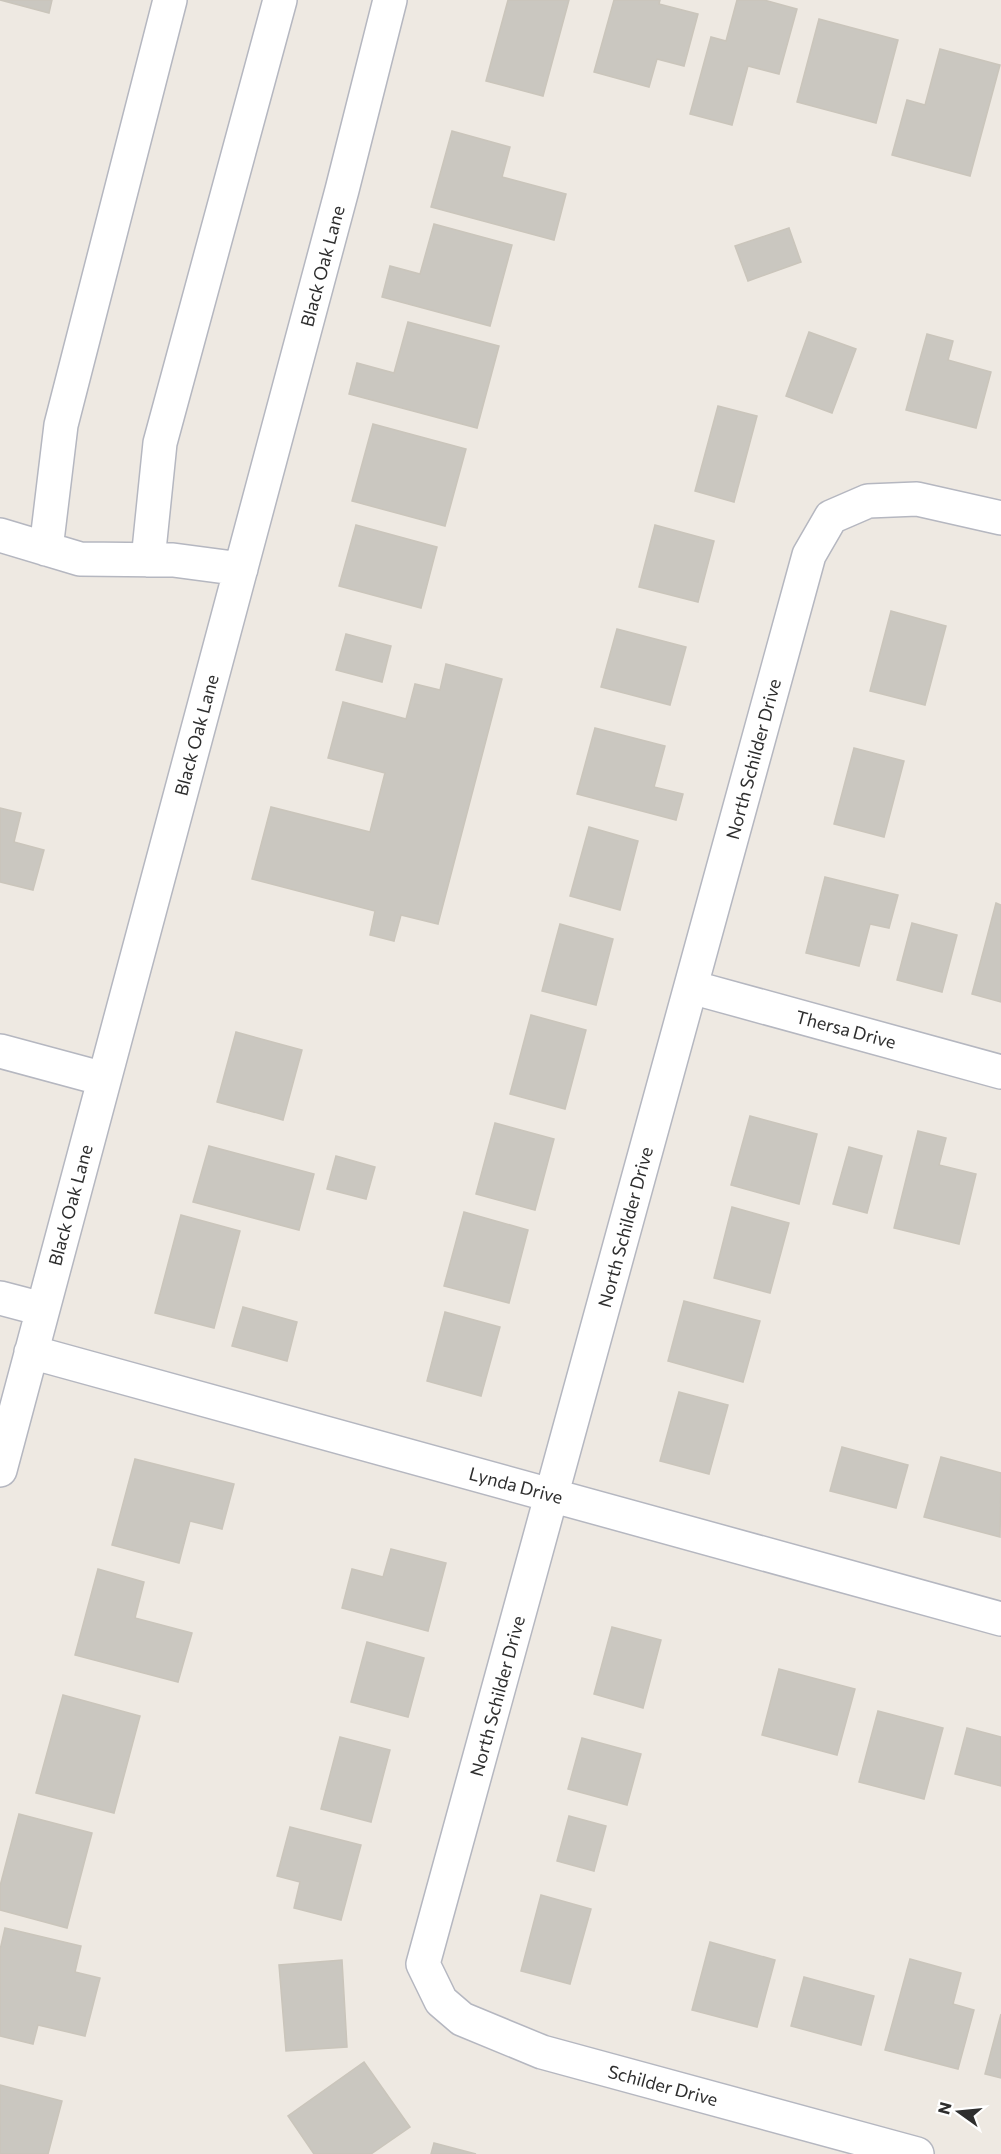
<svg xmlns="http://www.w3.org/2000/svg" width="1001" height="2154" font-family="Commissioner,sans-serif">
  <rect width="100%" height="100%" fill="#eee9e2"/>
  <!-- building -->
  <path fill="#cac7c0" stroke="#cac5bb" stroke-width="1.5" d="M0,0H52L49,13Z
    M508,0H569L543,96L486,81Z
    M614,0H660L659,4L698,14L684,66L657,59L649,87L594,72Z
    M737,0H764L797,9L779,74L748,66L732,125L690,114L711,37L726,41Z
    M819,19L898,40L876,123L797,102Z
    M940,49L1000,65L970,176L892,155L907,100L925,105Z
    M452,131L510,147L502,177L566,194L554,240L431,207Z
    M434,224L512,245L490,326L382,297L390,266L420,274Z
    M789,228L801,262L748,281L735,246Z
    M408,322L499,346L477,428L349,394L357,363L394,373Z
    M809,332L856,349L832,413L786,396Z
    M927,334L953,341L948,360L991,372L976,428L906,410Z
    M718,406L757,416L734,502L695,491Z
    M373,424L466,449L445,526L352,501Z
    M356,525L437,547L421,608L339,586Z
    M655,525L714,541L698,602L639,587Z
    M891,611L946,626L925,705L870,691Z
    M617,629L686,647L670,705L601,687Z
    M346,634L391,646L382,682L336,670Z
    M446,664L502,679L438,924L401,915L394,941L370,935L375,911L252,879L271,807L370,832L385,773L328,758L343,702L406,719L415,684L440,690Z
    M595,728L665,746L654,787L683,794L676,820L577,794Z
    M854,748L904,761L884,837L834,824Z
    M0,808L21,813L14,842L44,850L33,890L0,882Z
    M589,827L638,841L620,910L570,896Z
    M825,877L898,895L889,928L870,924L859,966L806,953Z
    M996,903L1001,905V1002L972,994Z
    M912,923L957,935L942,992L897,980Z
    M560,924L613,939L596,1005L542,991Z
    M531,1015L586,1030L565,1109L510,1094Z
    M236,1032L302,1050L283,1120L217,1102Z
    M750,1116L817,1134L799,1204L731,1185Z
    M495,1123L554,1139L535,1210L476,1194Z
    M918,1131L946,1138L939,1165L976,1174L959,1244L894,1228Z
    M209,1146L314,1174L299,1230L193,1202Z
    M849,1147L882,1156L867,1213L833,1204Z
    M336,1156L375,1167L366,1199L327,1189Z
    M732,1207L789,1223L770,1293L714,1278Z
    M464,1212L528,1230L509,1303L444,1286Z
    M181,1215L240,1231L214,1328L155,1313Z
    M684,1301L760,1321L743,1382L668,1361Z
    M243,1307L297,1322L287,1361L232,1346Z
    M445,1312L500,1327L481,1396L427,1381Z
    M679,1392L728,1405L709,1474L660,1461Z
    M842,1447L908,1465L896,1508L830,1491Z
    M941,1457L1001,1473L1000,1537L924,1517Z
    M135,1459L234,1484L222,1529L190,1521L179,1563L112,1545Z
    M391,1549L446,1563L428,1631L342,1608L352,1569L383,1577Z
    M98,1569L144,1582L135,1618L192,1633L178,1682L75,1655Z
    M612,1627L661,1640L643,1708L594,1694Z
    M367,1642L424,1658L408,1717L351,1702Z
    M779,1669L855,1689L837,1755L762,1735Z
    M63,1695L140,1716L114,1813L36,1793Z
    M878,1711L943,1728L924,1799L859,1782Z
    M967,1728L1001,1737V1786L955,1774Z
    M340,1737L390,1750L371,1822L321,1809Z
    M582,1738L641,1754L627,1805L568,1789Z
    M19,1814L92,1833L67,1928L0,1910V1886Z
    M569,1816L606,1826L594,1871L557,1861Z
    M290,1827L361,1845L341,1920L294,1908L300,1882L277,1876Z
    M541,1895L591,1909L570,1984L521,1971Z
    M5,1928L81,1946L75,1972L100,1978L85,2036L38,2025L33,2044L0,2036V1950Z
    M710,1942L775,1960L757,2027L692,2010Z
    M910,1959L961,1973L953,2004L974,2010L958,2069L885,2050Z
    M342,1960L347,2047L286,2051L279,1965Z
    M804,1977L874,1996L861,2045L791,2026Z
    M1001,2014V2078L985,2074Z
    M364,2062L410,2127L371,2154H314L288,2116Z
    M0,2085L62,2101L48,2154H0Z
    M434,2143L476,2154H431Z"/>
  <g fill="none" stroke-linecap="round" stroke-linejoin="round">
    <defs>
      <path id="minor" d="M0,535L80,559L173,560L241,569
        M46,549L61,425L170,0
        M148,560L160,443L280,0
        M691,987L1001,1072
        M0,1051L104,1079
        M0,1298L42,1309
        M31,1352L1001,1619
        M0,1470L342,190L390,0
        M917,2154L542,2052L462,2019L441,2001L423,1964L809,555L831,517L868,501L917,499L1001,518"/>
    </defs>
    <!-- minor casing -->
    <use href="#minor" stroke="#b5b7c0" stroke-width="36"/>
    <!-- minor -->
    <use href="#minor" stroke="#fff" stroke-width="33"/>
  </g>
  <g text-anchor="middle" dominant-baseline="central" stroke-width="5" stroke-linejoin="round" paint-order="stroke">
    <!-- street labels -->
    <g font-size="18" fill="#2e2e2e" stroke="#fff">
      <text transform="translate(322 266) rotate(-75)">Black Oak Lane</text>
      <text transform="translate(196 735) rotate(-75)">Black Oak Lane</text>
      <text transform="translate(753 759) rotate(-75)">North Schilder Drive</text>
      <text transform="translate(846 1029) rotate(15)">Thersa Drive</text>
      <text transform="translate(70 1205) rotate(-75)">Black Oak Lane</text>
      <text transform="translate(625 1227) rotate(-75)">North Schilder Drive</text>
      <text transform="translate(516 1485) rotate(15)">Lynda Drive</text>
      <text transform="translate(497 1696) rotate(-75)">North Schilder Drive</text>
      <text transform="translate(663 2085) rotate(15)">Schilder Drive</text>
    </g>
  </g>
  <!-- north arrow -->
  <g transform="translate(959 2112) rotate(285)" stroke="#ffffff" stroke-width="4.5" paint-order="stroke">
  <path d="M0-4.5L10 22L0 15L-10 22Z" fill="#2e2e2e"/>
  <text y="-9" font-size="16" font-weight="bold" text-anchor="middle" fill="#2e2e2e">N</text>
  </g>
</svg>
